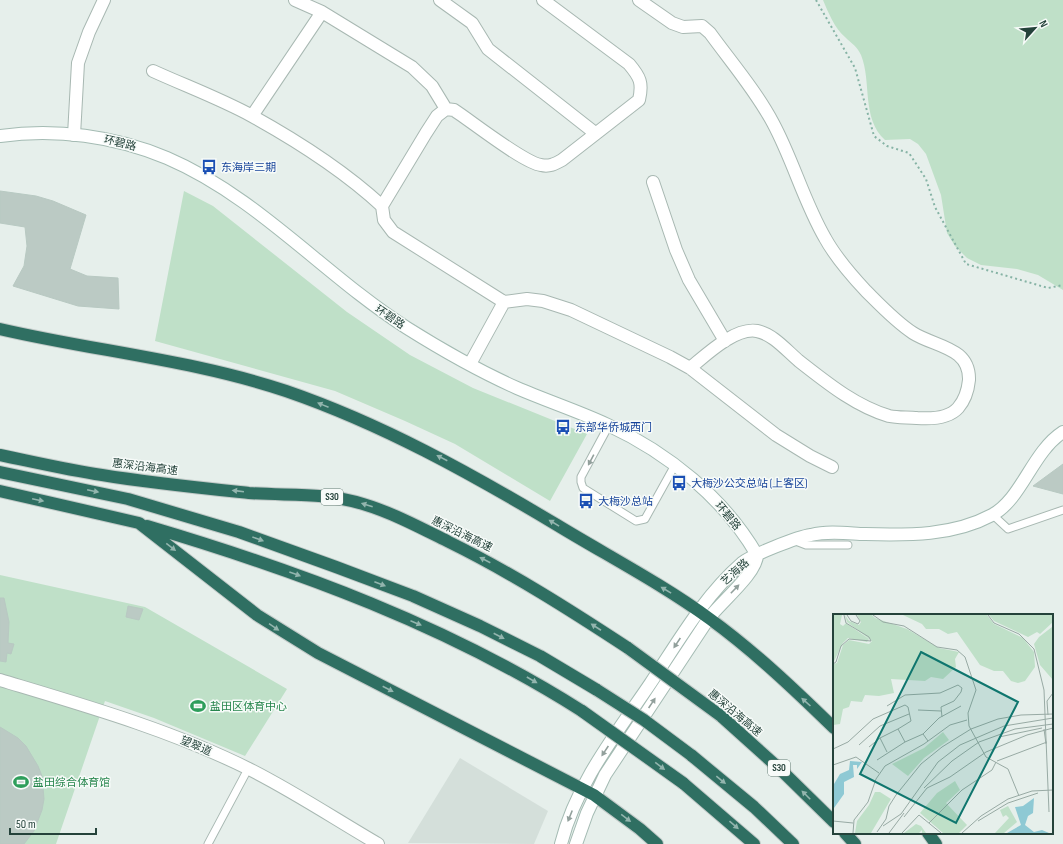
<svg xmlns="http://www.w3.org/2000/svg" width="1063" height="844" font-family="'Sofia Sans Condensed','Noto Sans SC',sans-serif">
  <rect width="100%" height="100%" fill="#e6efeb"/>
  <!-- built -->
  <path fill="#d4dfda" d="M460,758L548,811L534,844L408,843Z"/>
  <!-- green -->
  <path fill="#bfe0c8" d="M823,0H1063V290L1038,275L1017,269L981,265L967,258L955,246L947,233L941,195L926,154L918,144L910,139L885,140C861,118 872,82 861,55C857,46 852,44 845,37C835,29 828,12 823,0Z
    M184,191L213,206L347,312L410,355L473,388L587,434L550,501L455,444L405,421L335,391L155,341Z
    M0,575L145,607L287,689L245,756L154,718L105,701L56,844H0Z"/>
  <!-- building -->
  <path fill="#bbcac4" stroke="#b8c9c2" d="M0,191L36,196L53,201L86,215L70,269L87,276L118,278L119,309L78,306L13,286L24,266L27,246L25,227L0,223Z
    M1063,464V494L1033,486Z
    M0,598H4L9,622L8,643L14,644L11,654L7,653L6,662L0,661Z
    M128,606L143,609L139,620L126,617Z
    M0,727L18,738L26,746L38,766L42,776L44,799L42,810L34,831L24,844H0Z"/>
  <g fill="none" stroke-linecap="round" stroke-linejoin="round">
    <defs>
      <path id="lane" d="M609,425L581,477V482L583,488L636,521L645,519L675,465
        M993,515L1008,529L1063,510
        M793,540L806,545H848
        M208,844L248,769"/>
      <path id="street" d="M295,0L322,12L412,67L432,86L446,109
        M440,0L472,23L488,49L595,133
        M639,0L672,23L683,27L702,26L710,33C731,62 756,91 773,123C793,160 804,202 825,238C836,258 851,275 866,291C881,306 896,322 913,333C935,347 970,347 969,380C968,390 965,400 958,408C948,419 930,419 917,418C908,417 898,418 889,416C855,406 826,382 799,361C787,351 773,334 757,331C735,327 706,355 690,368
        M153,71C186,86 221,99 252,116C299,142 343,170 382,206
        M252,116L322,12
        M74,135L78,63L89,32L104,0
        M653,182L676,250L689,280L725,341
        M504,302L527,299L543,301L571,310L670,357L690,368L776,435L810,456L832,467
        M470,364L504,302L393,232L384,220L382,206L426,133L437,116L446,109L454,110C471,121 524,163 541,165C549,167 555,164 562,160L639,100C643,83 640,77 629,64L543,0
        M0,680C83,705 171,730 249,769C293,791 335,819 378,844"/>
      <path id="secondary" d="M0,136C55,128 115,136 167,158C258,197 324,275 407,328C442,350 479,371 517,388C547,401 578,411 608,425C668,453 724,498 757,555
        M561,844C576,784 616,734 650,684C678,642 704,596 742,563C752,555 797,537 811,535C827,531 844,533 860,534C905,535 951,537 992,515C1022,499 1032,452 1063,432
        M576,844L587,813L605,775L709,618C721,602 757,573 757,555"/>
      <path id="highway" d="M0,329C95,351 193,360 286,391C382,424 470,473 557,525C608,556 662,584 710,619C754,651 795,690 834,728
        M0,455C34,462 68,470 102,475C151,483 201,488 249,493C289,496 323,492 363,504C393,513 421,528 449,542C512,573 570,610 628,648
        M0,472L128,499L239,532L336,567L413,596L480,626L540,656L597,690
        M0,491L139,523L257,615L318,653L594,795L640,829L657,844
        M147,526C299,571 448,626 582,711
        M721,716L782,771L834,822
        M691,755L754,807L793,844
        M683,783L754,844
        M845,833L855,844
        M928,833L936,844"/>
    </defs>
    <!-- lane casing -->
    <use href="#lane" stroke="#a8b8b2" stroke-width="9"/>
    <!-- street casing -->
    <use href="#street" stroke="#a8b8b2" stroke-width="14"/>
    <!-- secondary casing -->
    <use href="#secondary" stroke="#a4bbb3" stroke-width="14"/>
    <!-- highway casing -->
    <use href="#highway" stroke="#c2cac8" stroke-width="14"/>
    <!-- path -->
    <path stroke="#86b3a5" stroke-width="2" stroke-dasharray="2 3" stroke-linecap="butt" d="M816,0L855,68L874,136L887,146L909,153L926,179L935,207L966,264L1048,288L1063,285"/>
    <!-- lane -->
    <use href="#lane" stroke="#fff" stroke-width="7"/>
    <!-- street -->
    <use href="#street" stroke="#fff" stroke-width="12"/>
    <!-- secondary -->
    <use href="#secondary" stroke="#fff" stroke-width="12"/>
    <!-- highway -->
    <use href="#highway" stroke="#2f6f62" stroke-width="12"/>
    <defs>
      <path id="highway-bridge" d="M628,648L721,716
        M597,690L644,720L691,755
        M582,711L683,783"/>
    </defs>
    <!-- highway-bridge casing -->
    <use href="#highway-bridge" stroke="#c2cac8" stroke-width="14" stroke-linecap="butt"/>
    <!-- highway-bridge -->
    <use href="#highway-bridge" stroke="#2f6f62" stroke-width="12"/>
  </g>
  <!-- one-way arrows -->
  <defs><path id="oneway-solid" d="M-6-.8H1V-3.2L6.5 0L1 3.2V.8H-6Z"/></defs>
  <g fill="#93b5ae">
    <use href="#oneway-solid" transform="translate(323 405) rotate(-158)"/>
    <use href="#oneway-solid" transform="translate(442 458) rotate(-153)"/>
    <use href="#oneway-solid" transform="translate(93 491) rotate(12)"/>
    <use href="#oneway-solid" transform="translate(238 491) rotate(-173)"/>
    <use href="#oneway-solid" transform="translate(38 500) rotate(12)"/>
    <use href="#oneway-solid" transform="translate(367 505) rotate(-162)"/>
    <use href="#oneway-solid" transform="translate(554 523) rotate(-149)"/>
    <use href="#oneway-solid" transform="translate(258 539) rotate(20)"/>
    <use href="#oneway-solid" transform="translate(171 547) rotate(38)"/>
    <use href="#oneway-solid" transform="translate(485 560) rotate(-153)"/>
    <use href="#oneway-solid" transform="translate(295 574) rotate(20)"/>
    <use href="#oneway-solid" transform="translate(380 584) rotate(21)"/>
    <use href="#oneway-solid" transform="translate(666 590) rotate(-149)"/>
    <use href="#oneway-solid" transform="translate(416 623) rotate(23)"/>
    <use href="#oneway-solid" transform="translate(274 627) rotate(34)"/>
    <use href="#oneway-solid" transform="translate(596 627) rotate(-147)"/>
    <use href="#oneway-solid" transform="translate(499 636) rotate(27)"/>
    <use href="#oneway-solid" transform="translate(532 680) rotate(30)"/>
    <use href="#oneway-solid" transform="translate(388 689) rotate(27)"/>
    <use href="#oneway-solid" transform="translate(806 702) rotate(-138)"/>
    <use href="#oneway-solid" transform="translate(660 766) rotate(37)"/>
    <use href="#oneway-solid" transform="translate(721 780) rotate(39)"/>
    <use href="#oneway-solid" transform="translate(806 795) rotate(-135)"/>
    <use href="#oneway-solid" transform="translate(626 818) rotate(37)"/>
    <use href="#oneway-solid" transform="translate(734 825) rotate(41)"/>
  </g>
  <g fill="#92a09c">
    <use href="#oneway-solid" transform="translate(591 460) rotate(118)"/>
    <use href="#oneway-solid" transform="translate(735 589) rotate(-46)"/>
    <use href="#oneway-solid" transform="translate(677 643) rotate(124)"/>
    <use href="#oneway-solid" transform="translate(652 703) rotate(-56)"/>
    <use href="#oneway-solid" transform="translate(605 751) rotate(124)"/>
    <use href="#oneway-solid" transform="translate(570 816) rotate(112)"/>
  </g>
  <!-- icons -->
  <defs>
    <symbol id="bus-bare" viewBox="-9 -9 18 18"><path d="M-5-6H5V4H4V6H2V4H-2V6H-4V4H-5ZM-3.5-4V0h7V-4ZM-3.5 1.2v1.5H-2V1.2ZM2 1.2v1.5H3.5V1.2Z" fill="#1a4fb4" stroke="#f7fbf9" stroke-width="2.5" paint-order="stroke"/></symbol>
    <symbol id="stadium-bare" viewBox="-9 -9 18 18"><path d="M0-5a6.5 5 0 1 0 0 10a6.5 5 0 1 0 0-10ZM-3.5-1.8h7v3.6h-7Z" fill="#2e9e5b" stroke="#f7fbf9" stroke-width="2.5" paint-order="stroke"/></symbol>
  </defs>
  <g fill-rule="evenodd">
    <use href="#bus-bare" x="198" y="156" width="22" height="22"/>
    <use href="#bus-bare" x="552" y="416" width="22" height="22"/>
    <use href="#bus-bare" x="668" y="472" width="22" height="22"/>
    <use href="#bus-bare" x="575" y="490" width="22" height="22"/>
    <use href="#stadium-bare" x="187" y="695" width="22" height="22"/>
    <use href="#stadium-bare" x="10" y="771" width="22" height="22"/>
  </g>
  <g text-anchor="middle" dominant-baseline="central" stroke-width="3" stroke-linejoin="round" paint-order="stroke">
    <!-- shield labels -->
    <g fill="#f7fbf9" stroke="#637a73" stroke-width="1">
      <rect x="321" y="489" width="22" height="16" rx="3"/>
      <rect x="768" y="760" width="22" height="16" rx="3"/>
    </g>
    <g font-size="10" font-weight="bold" fill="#24423a">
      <text x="332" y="497">S30</text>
      <text x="779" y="768">S30</text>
    </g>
    <!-- street labels -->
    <g font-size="11" fill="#24423a" stroke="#f7fbf9">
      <text transform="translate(120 143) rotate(14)">环碧路</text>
      <text transform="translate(390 317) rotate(34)">环碧路</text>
      <text transform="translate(145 467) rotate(7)">惠深沿海高速</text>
      <text transform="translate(728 516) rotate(50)">环碧路</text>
      <text transform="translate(462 534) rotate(26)">惠深沿海高速</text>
      <text transform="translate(735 572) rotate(-42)">艺海路</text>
      <text transform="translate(735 713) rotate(40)">惠深沿海高速</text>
      <text transform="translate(196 746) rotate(23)">望翠道</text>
    </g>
    <!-- transit labels -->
    <g font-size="11" fill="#164399" stroke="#f7fbf9" text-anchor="start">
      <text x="221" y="167">东海岸三期</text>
      <text x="575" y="427">东部华侨城西门</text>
      <text x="691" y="483">大梅沙公交总站 (上客区)</text>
      <text x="598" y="501">大梅沙总站</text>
    </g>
    <!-- leisure labels -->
    <g font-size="11" fill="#27864d" stroke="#f7fbf9" text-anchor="start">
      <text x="210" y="706">盐田区体育中心</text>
      <text x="33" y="782">盐田综合体育馆</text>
    </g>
  </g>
  <!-- overview -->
  <g transform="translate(833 614)">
    <rect width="220" height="220" fill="#e6efeb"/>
    <path d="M0,1H9L7,10L10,12L13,9L36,25L34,28L15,24L10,29L0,49ZM12,1L16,7L26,11L28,8L24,1H39L42,4L74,15L106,34L126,38L122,45L123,53L110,65L98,63L92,67L58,65L61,79L46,82L32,81L29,88L18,87L16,93L10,95L7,110L0,111V50L4,49L10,31L16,26L36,30L39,27L14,8ZM70,1H154L161,10L190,24L201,38L202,53L192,67L185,69L178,67L170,57H161L147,51L124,18L115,20L106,15H93L89,10ZM156,1H220V8L207,20L204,18L195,23L161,7ZM219,13L220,14V66L207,51L201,30L206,23ZM110,118L116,126L91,144L75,162L59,150L91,134ZM122,167L127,176L113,189L134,211L126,219H110L87,199L104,179ZM42,178H47L58,185L38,219H22L24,207L36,191ZM175,192L184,208L171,219H162L176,204L173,201L170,203L167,196ZM83,210L88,212L93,219H89V216L86,219H71Z" fill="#bfe0c8"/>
    <path d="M17,147L29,148L24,155V151H20L21,163L11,168V180L1,194V170L7,160L16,156ZM201,184L200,199L195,202L192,211L201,218L209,216L216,219H174L188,211L182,193L190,192Z" fill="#8ec9d4"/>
    <path fill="none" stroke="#98aaa4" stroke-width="1" d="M14,1L18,7L25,10L27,7L23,1M40,1L50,8L71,12L104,33L124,36L132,43L143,76L135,99L136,112L153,143L175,155L186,182M155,1L161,9L186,20L201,35L211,76L216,198M0,50L3,48L8,32L16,25L38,27L36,23L13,9L11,1M54,92L72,81L107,79L125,71L129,74L128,78L121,87L108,93L109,103M85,96L108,97M215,101L214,87L220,79M211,115L213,130M90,120L106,104L128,92M166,123L209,114M47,124L54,138M26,131L47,112L76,100M36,133L47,124L65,115M0,135L15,128L40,105L72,91L75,93L78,107L65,115L72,128L90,120L95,127M44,146L72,128M164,147L214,128M0,151L23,143L46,159M91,174L119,147L146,128L182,115L220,110M71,203L94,174L117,163L153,138L194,121L220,114M0,207L20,209M145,207L175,189L205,179M96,209L129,176L159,156L163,148M50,212L68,200L105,148L127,131L171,112L220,104M44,218L53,205L56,192L63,181L88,150L109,133L138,115L165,105L188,101L220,100M20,219L21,206L35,188L43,165L52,152L91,130L117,111L134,106M56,219L71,199M69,219L86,201L108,219M129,219L148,202L175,185L199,177L220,176"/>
    <path fill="#0f766e" fill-opacity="0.15" stroke="#0f766e" stroke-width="2" d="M88,38L185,88L123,209L27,160Z"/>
    <rect width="220" height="220" fill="none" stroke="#24423a" stroke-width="2"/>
  </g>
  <!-- north arrow -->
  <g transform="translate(1035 28) rotate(63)" stroke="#f7fbf9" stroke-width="3" paint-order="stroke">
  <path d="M0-3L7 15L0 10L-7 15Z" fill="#24423a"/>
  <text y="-6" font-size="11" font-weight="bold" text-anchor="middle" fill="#24423a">N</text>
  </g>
  <!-- scale -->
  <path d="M10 828v6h86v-6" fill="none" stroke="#24423a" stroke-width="2"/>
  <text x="16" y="828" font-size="12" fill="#24423a" stroke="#f7fbf9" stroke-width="3" paint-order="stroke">50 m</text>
</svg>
